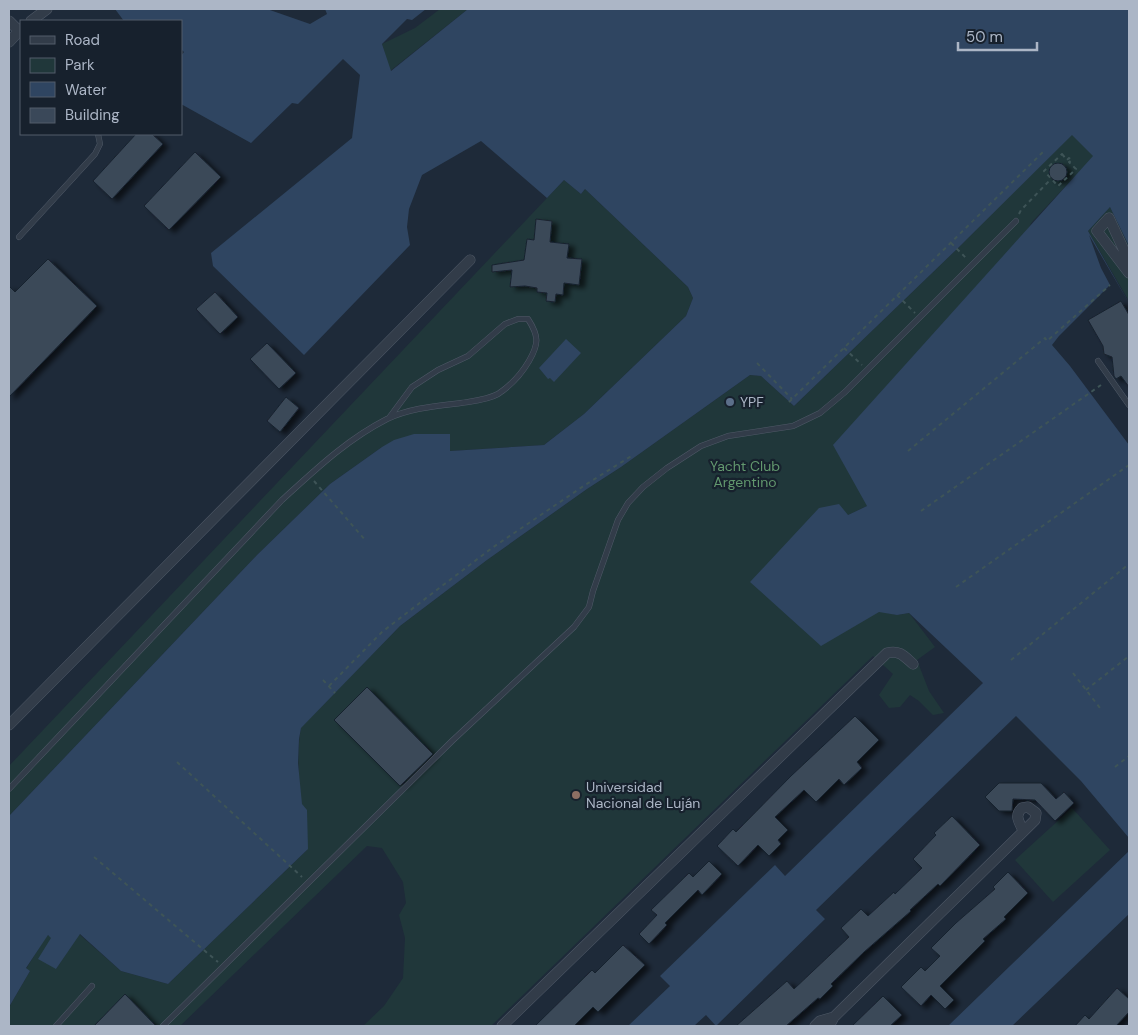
<svg xmlns="http://www.w3.org/2000/svg" width="1138" height="1035" font-family="'DM Sans',sans-serif">
  <defs>
    <filter id="shadow"><feDropShadow dx="5.5" dy="3" stdDeviation="2.5" flood-color="#0009"/></filter>
  </defs>
  <rect width="100%" height="100%" fill="#1e2a39"/>
  <!-- green -->
  <path fill="#20373a" d="M440,9H468L390,71L382,44L415,28Z
    M1072,134L1094,156L1032,222L867,506L848,515L873,614L879,611L897,615L909,613L935,647L917,660L929,691L944,713L933,715L919,701L910,695L900,707L889,708L879,695L893,674L873,656L491,1026H363L384,1006L403,978L405,938L399,915L406,903L403,882L382,848L367,846L180,1026H9V1007L30,971L26,969L47,935L52,937L56,969L79,934L121,971L168,984L307,850C303,810 294,767 301,727L400,626L487,560L587,489L621,467L750,375L761,376L794,406L957,249Z
    M564,180L581,194L585,189L688,287L693,298L686,316L584,414L544,445L449,451L382,447L330,484L257,555L9,816V766Z
    M1110,207L1129,246V301L1088,231Z
    M1072,808L1110,850L1053,902L1015,860Z"/>
  <!-- water -->
  <path fill="#2f4561" d="M115,9H267L310,24L327,14L325,9H426L412,20L407,19L382,44L391,71L468,9H1129V246L1110,207L1088,231L1129,303L1089,235L1101,268L1110,285L1059,336L1052,345L1070,366L1129,445V838L1081,781L1016,716L816,910L825,919L716,1026L706,1015L694,1026H628L670,986L660,976L775,865L785,876L983,683L909,613L897,615L879,612L821,646L750,582L819,508L839,504L848,515L867,506L833,445L1093,156L1072,135L957,249L794,406L761,376L750,375L621,467L587,489L487,560L400,626L301,728L299,739L298,763L302,804L307,810L308,849L168,984L121,971L80,934L56,969L38,959L51,938L48,935L26,968L30,971L9,1007V816L257,555L330,484L382,447L394,440L414,434H450V451L544,445L584,414L686,316L693,298L688,287L585,189L581,194L564,180L547,198L481,141L422,175L409,209L407,227L410,245L304,355L213,266L211,253L352,138L360,75L343,59L298,104L292,103L251,143L181,104V56L184,52L181,49V21H124Z
    M566,339L581,353L554,382L550,378L548,379L539,368Z
    M1129,851V914L1012,1026H948Z"/>
  <!-- building -->
  <path fill="#3a4859" stroke="#19232f" filter="url(#shadow)" d="M136,134H152L163,144L112,199L93,181Z
    M195,152L221,177L169,230L144,206Z
    M1049 172a9 9 0 1 1 18 0a9 9 0 1 1-18 0Z
    M536,219L552,221L550,242L569,244L567,258L582,259L579,285L564,283L563,295L556,294L555,302L546,301L547,293L537,292V288L525,286L510,287L512,270L492,272V265L524,260L527,239L534,240Z
    M48,259L97,306L9,397V286L15,292Z
    M215,292L238,317L220,334L196,309Z
    M1121,301L1129,315V387L1121,376L1116,379L1114,376L1112,357L1104,354L1103,346L1088,320Z
    M267,343L296,373L279,389L250,359Z
    M286,397L299,408L280,432L267,421Z
    M367,687L433,754L400,786L334,720Z
    M855,716L879,740L857,762L862,768L844,785L839,779L816,802L804,790L775,817L788,830L778,840L781,844L769,856L758,845L738,866L717,846L733,829L736,832L791,776Z
    M999,783H1041L1056,799L1064,792L1074,803L1055,821L1035,800L1013,799L1012,811H999L985,797Z
    M952,816L980,845L940,886L938,884L910,910L911,911L864,952L831,984L833,986L820,999L818,998L786,1026H736L787,981L794,989L849,937L841,928L861,909L868,916L894,892L895,894L922,868L913,859L936,835L934,833Z
    M709,861L722,874L702,895L698,890L665,923L667,925L649,944L639,934L657,915L651,910L689,873L693,877Z
    M1008,872L1028,893L1004,917L1006,919L983,939L985,941L940,986L954,1000L945,1009L931,995L921,1006L901,987L921,967L925,971L940,956L931,948L956,923L995,889L993,887Z
    M623,945L645,965L598,1012L593,1007L574,1026H535L592,970L595,973Z
    M1117,988L1129,999V1012L1116,1026H1075L1085,1015L1089,1019Z
    M125,994L156,1026H94Z
    M883,996L902,1015L890,1026H852Z"/>
  <g fill="none" stroke-linecap="round" stroke-linejoin="round">
    <defs>
      <path id="lane" d="M19,237L95,154L100,144L98,134
        M1098,361L1129,405
        M9,789L282,500C315,470 346,440 387,419C410,408 436,406 461,403C473,401 487,400 498,394C510,386 522,373 529,361C539,344 539,336 528,319H518L505,324L468,356L438,370L412,387L389,418
        M56,1026L92,986
        M163,1026L452,741L574,627L589,607L593,591L618,520L628,503L643,487L667,468L701,446L728,436L793,426L820,413L845,392L1016,221"/>
      <path id="street" d="M9,21L19,31
        M31,21L47,9
        M9,42L21,29
        M1129,261L1109,218L1097,231L1129,273
        M9,725L470,260
        M502,1026L887,653C900,650 904,656 913,664
        M815,1026L820,1021L834,1017
        M829,1026L834,1017L1032,823L1035,820L1036,813L1028,807L1022,808C1014,815 1019,822 1023,830"/>
    </defs>
    <!-- lane casing -->
    <use href="#lane" stroke="#4f5967" stroke-width="6"/>
    <!-- street casing -->
    <use href="#street" stroke="#4f5967" stroke-width="11"/>
    <!-- path -->
    <path stroke="#3e5457" stroke-width="2" stroke-dasharray="4 4" stroke-linecap="butt" d="M1062,154L1067,160L1069,158L1072,160L1069,162L1076,169L1058,186L1044,171Z
      M1019,214L1021,210L1051,179
      M951,243L967,259
      M897,295L915,313
      M844,348L862,365
      M757,363L792,399
      M789,402L1045,150
      M908,451L1045,338L1047,341L1110,285
      M314,481L366,541
      M921,511L1101,385
      M956,587L1129,465
      M1011,660L1129,564
      M1073,673L1100,708
      M323,680L335,693
      M329,686L382,632L434,592L492,548L585,485L633,455
      M1086,690L1129,656
      M177,762L302,877
      M1115,767L1129,756
      M94,857L218,962"/>
    <!-- lane -->
    <use href="#lane" stroke="#323c49" stroke-width="5"/>
    <!-- street -->
    <use href="#street" stroke="#323c49" stroke-width="10"/>
  </g>
  <!-- markers -->
  <circle fill="#5c6f8a" stroke="#17212d" stroke-width="2" cx="730" cy="402" r="5"/>
  <circle fill="#8d6e63" stroke="#17212d" stroke-width="2" cx="576" cy="795" r="5"/>
  <g text-anchor="middle" dominant-baseline="central" stroke-width="4.5" stroke-linejoin="round" paint-order="stroke">
    <!-- poi labels -->
    <g font-size="14" fill="#acb6c6" stroke="#17212d" text-anchor="start">
      <text x="740" y="402">YPF</text>
      <text x="586" y="787">Universidad<tspan x="586" dy="16">Nacional de Luján</tspan></text>
    </g>
    <!-- park labels -->
    <g font-size="14" fill="#62986e" stroke="#17212d">
      <text x="745" y="466">Yacht Club<tspan x="745" dy="16">Argentino</tspan></text>
    </g>
  </g>
  <!-- border -->
  <rect width="1138" height="1035" fill="none" stroke="#acb6c6" stroke-width="20"/>
  <!-- legend -->
  <rect x="20" y="20" width="162" height="115" fill="#17212d" stroke="#535d6a"/>
  <rect x="30" y="36" width="25" height="8" fill="#323c49" stroke="#535d6a"/>
  <text x="65" y="45" font-size="15" fill="#acb6c6">Road</text>
  <rect x="30" y="58" width="25" height="15" fill="#20373a" stroke="#535d6a"/>
  <text x="65" y="70" font-size="15" fill="#acb6c6">Park</text>
  <rect x="30" y="82" width="25" height="15" fill="#2f4561" stroke="#535d6a"/>
  <text x="65" y="95" font-size="15" fill="#acb6c6">Water</text>
  <rect x="30" y="108" width="25" height="15" fill="#3a4859" stroke="#535d6a"/>
  <text x="65" y="120" font-size="15" fill="#acb6c6">Building</text>
  <!-- scale -->
  <path d="M958 42v8h79v-8" fill="none" stroke="#acb6c6" stroke-width="2.5"/>
  <text x="966" y="42" font-size="15" fill="#acb6c6" stroke="#17212d" stroke-width="4" paint-order="stroke">50 m</text>
</svg>
